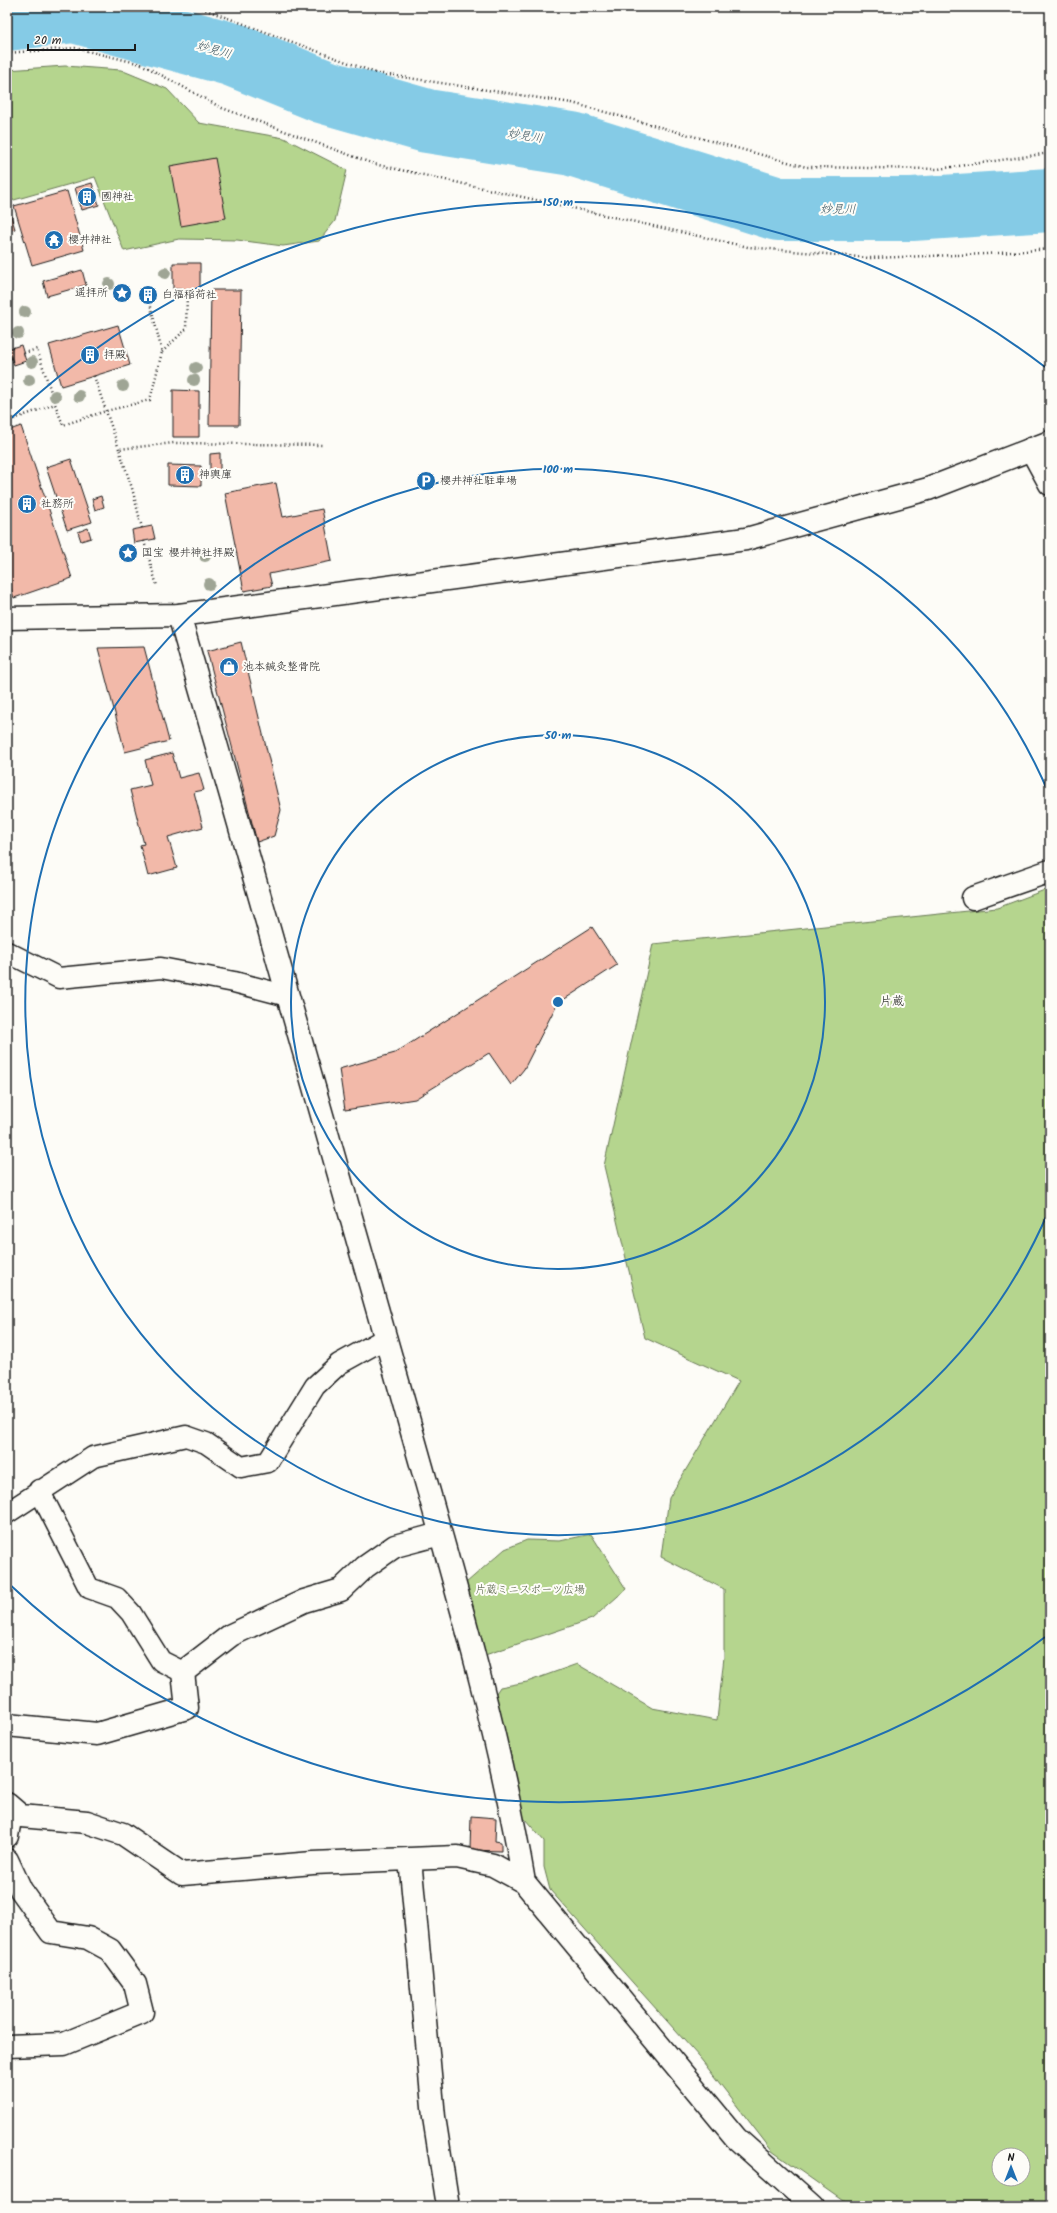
<svg xmlns="http://www.w3.org/2000/svg" width="1057" height="2213" font-family="Kalam,'Klee One',sans-serif">
  <rect width="100%" height="100%" fill="#fdfcf7"/>
  <filter id="ink" filterUnits="userSpaceOnUse"><feTurbulence type="fractalNoise" baseFrequency=".025" numOctaves="2"/><feDisplacementMap in="SourceGraphic" scale="8" xChannelSelector="R" yChannelSelector="G"/><feConvolveMatrix kernelMatrix="1 2 1 2 8 2 1 2 1" color-interpolation-filters="sRGB"/></filter>
  <g filter="url(#ink)">
    <!-- green -->
    <path fill="#b5d58e" stroke="#687855" fill-rule="evenodd" d="M65,66L121,70L167,89L199,123L284,138L347,170L335,221L319,241L283,246L237,240L179,239L124,251L95,177L7,202V70Z
      M1050,888V2206H876L843,2201L772,2151L700,2058L550,1890L544,1867V1841L518,1811L494,1696L500,1687L527,1682L577,1664L652,1708L717,1720L724,1657V1589L661,1557L669,1498L739,1381L645,1338L604,1166L653,944L997,908ZM999,2155H1023V2179H999Z
      M591,1534L626,1589L592,1619L485,1655L466,1583L505,1549L527,1540L560,1541Z"/>
    <g fill="none" stroke-linecap="round" stroke-linejoin="round">
      <!-- river -->
      <path stroke="#85cbe6" stroke-width="64" d="M7,19L74,11L234,55L325,92L427,121L572,144L778,209H912L1050,200"/>
    </g>
    <!-- building -->
    <path fill="#f2b9a9" stroke="#1c1c1c" d="M215,158L226,218L181,226L170,166Z
      M92,183L99,205L82,210L75,188Z
      M67,191L84,250L32,265L14,206Z
      M8,206L15,229L7,231V207Z
      M173,263H200V290L173,289Z
      M82,270L86,285L47,296L43,281Z
      M151,290L153,299L144,300L142,292Z
      M211,290H241L239,425H209Z
      M118,325L130,365L61,386L49,345Z
      M21,345L26,361L14,365L8,349Z
      M173,390L199,391V437H173Z
      M21,426L72,578L14,598L7,578V431Z
      M220,453V477L210,478V454Z
      M71,459L92,522L67,530L46,467Z
      M168,465L201,466V486L168,485Z
      M276,483L283,517L322,509L332,561L269,574L272,586L244,591L225,493Z
      M101,496L104,507L95,510L92,499Z
      M152,526L155,539L134,543L132,530Z
      M88,528L91,538L81,541L78,532Z
      M241,642L281,810L274,836L257,842L207,651Z
      M144,647L169,741L125,752L98,648Z
      M172,753L179,778L199,773L204,790L194,792L203,827L168,837L177,868L148,876L140,845L144,844L130,790L151,785L145,760Z
      M592,927L617,965L557,1004L524,1069L511,1085L489,1053L415,1099L345,1110L339,1069L395,1053Z
      M471,1816L496,1818L495,1841L501,1842V1851L470,1850Z"/>
    <g fill="none" stroke-linecap="round" stroke-linejoin="round">
      <defs>
        <path id="service" d="M7,952L59,978L161,968L234,982L288,996
          M39,1490L89,1588L117,1598L131,1613L161,1661L183,1672
          M7,1513L93,1457L186,1436L206,1443L241,1467L268,1462L315,1386L339,1364L386,1338"/>
        <path id="minor" d="M1031,449L1050,484
          M179,615C253,873 328,1131 400,1389C445,1552 496,1715 524,1882
          M973,898L1050,871
          M7,1725L97,1734L187,1708L183,1672L231,1635L304,1601L341,1590L365,1567L395,1546L440,1534
          M7,1804L21,1816L87,1822L123,1834L182,1874L313,1863L457,1857L493,1865L524,1882L736,2138L812,2206
          M7,1836L12,1809
          M410,1859L434,2117L448,2206
          M7,1860L21,1890L51,1932L88,1938L110,1950L135,1984L142,2012L64,2044L7,2046"/>
        <path id="tertiary" d="M7,618L179,615L746,539L928,489L1050,442"/>
      </defs>
      <!-- service casing -->
      <use href="#service" stroke="#1c1c1c" stroke-width="23"/>
      <!-- minor casing -->
      <use href="#minor" stroke="#1c1c1c" stroke-width="25"/>
      <!-- tertiary casing -->
      <use href="#tertiary" stroke="#1c1c1c" stroke-width="25"/>
      <!-- path -->
      <path stroke="#1c1c1c" stroke-width="2.5" stroke-dasharray="1 3" stroke-linecap="butt" d="M198,7L376,73L572,103L806,167L938,169L1050,153
        M7,53L75,48L141,64L222,108L374,164L748,247L870,258L986,254L1050,249
        M162,352L186,329L187,294
        M24,353L37,349L55,404
        M94,376L119,449
        M14,419L55,404L63,425L106,411L150,400L162,352L150,303
        M142,528L132,488L119,449L174,443L323,445
        M144,541L157,586"/>
      <!-- service -->
      <use href="#service" stroke="#fdfcf7" stroke-width="20"/>
      <!-- minor -->
      <use href="#minor" stroke="#fdfcf7" stroke-width="22"/>
      <!-- tertiary -->
      <use href="#tertiary" stroke="#fdfcf7" stroke-width="22"/>
    </g>
    <!-- trees -->
    <g fill="#9fa595">
      <circle cx="165" cy="273" r="6"/>
      <circle cx="109" cy="284" r="6"/>
      <circle cx="25" cy="312" r="6"/>
      <circle cx="18" cy="333" r="6"/>
      <circle cx="32" cy="362" r="6"/>
      <circle cx="196" cy="368" r="6"/>
      <circle cx="29" cy="380" r="6"/>
      <circle cx="194" cy="380" r="6"/>
      <circle cx="123" cy="386" r="6"/>
      <circle cx="55" cy="396" r="6"/>
      <circle cx="79" cy="396" r="6"/>
      <circle cx="205" cy="556" r="6"/>
      <circle cx="209" cy="584" r="6"/>
    </g>
  </g>
  <!-- distance rings -->
  <g fill="none" stroke="#1f6fb2" stroke-width="2">
    <circle cx="558" cy="1002" r="267"/>
    <path d="M1049 1210A533 533 0 1 1 1049 794"/>
    <path d="M1045 1637A800 800 0 0 1 7 1582M7 422A800 800 0 0 1 1045 367"/>
  </g>
  <!-- icons -->
  <defs>
    <symbol id="building-disc" viewBox="-11 -11 22 22"><circle r="9.5" fill="#1f6fb2" stroke="#fdfcf7"/><path d="M-4-6H4V6H1V3H-1V6H-4ZM-2.5-4.3h1.7v1.8h-1.7ZM.8-4.3h1.7v1.8H.8ZM-2.5-1h1.7V.8h-1.7ZM.8-1h1.7V.8H.8Z" fill="#fff"/></symbol>
    <symbol id="temple-disc" viewBox="-11 -11 22 22"><circle r="9.5" fill="#1f6fb2" stroke="#fdfcf7"/><path d="M0-6L5-2H3V0L6.5 2.5H4V6H1.5V3h-3V6H-4V2.5H-6.5L-3 0V-2H-5Z" fill="#fff"/></symbol>
    <symbol id="sight-disc" viewBox="-11 -11 22 22"><circle r="9.5" fill="#1f6fb2" stroke="#fdfcf7"/><path d="M0-6L1.8-2.2L6-1.7L2.9 1.2L3.7 5.4L0 3.3L-3.7 5.4L-2.9 1.2L-6-1.7L-1.8-2.2Z" fill="#fff"/></symbol>
    <symbol id="parking-disc" viewBox="-11 -11 22 22"><circle r="9.5" fill="#1f6fb2" stroke="#fdfcf7"/><path d="M-3.5-5.5H1a3.5 3.5 0 0 1 0 7H-1V5.5H-3.5ZM-1-3.4V-.6H.8a1.4 1.4 0 0 0 0-2.8Z" fill="#fff"/></symbol>
    <symbol id="shop-disc" viewBox="-11 -11 22 22"><circle r="9.5" fill="#1f6fb2" stroke="#fdfcf7"/><path d="M-5-2.5h2.3a2.7 3.5 0 0 1 5.4 0H5L5.5 6h-11ZM-1.5-2.5h3a1.5 2.3 0 0 0-3 0Z" fill="#fff"/></symbol>
  </defs>
  <g fill-rule="evenodd">
    <use href="#building-disc" x="76" y="186" width="22" height="22"/>
    <use href="#temple-disc" x="43" y="229" width="22" height="22"/>
    <use href="#sight-disc" x="111" y="282" width="22" height="22"/>
    <use href="#building-disc" x="137" y="284" width="22" height="22"/>
    <use href="#building-disc" x="79" y="344" width="22" height="22"/>
    <use href="#building-disc" x="174" y="464" width="22" height="22"/>
    <use href="#parking-disc" x="415" y="470" width="22" height="22"/>
    <use href="#building-disc" x="16" y="493" width="22" height="22"/>
    <use href="#sight-disc" x="117" y="542" width="22" height="22"/>
    <use href="#shop-disc" x="218" y="656" width="22" height="22"/>
  </g>
  <g text-anchor="middle" dominant-baseline="central" stroke-width="4" stroke-linejoin="round" paint-order="stroke">
    <!-- poi labels -->
    <g font-size="11" fill="#1c1c1c" stroke="#fdfcf7" text-anchor="start">
      <text x="101" y="197">國神社</text>
      <text x="68" y="240">櫻井神社</text>
      <text x="108" y="293" text-anchor="end">遥拝所</text>
      <text x="162" y="295">白福稲荷社</text>
      <text x="104" y="355">拝殿</text>
      <text x="199" y="475">神輿庫</text>
      <text x="440" y="481">櫻井神社駐車場</text>
      <text x="41" y="504">社務所</text>
      <text x="142" y="553">国宝 櫻井神社拝殿</text>
      <text x="243" y="667">池本鍼灸整骨院</text>
    </g>
    <!-- park labels -->
    <g font-size="11" fill="#525d44" stroke="#fdfcf7">
      <text x="530" y="1590">片蔵ミニスポーツ広場</text>
    </g>
    <!-- water labels -->
    <g font-size="12" font-style="italic" fill="#415963" stroke="#fdfcf7">
      <text transform="translate(214 50) rotate(16)">妙見川</text>
      <text transform="translate(525 136) rotate(9)">妙見川</text>
      <text x="838" y="209">妙見川</text>
    </g>
    <!-- neighbourhood labels -->
    <g font-size="12" fill="#1c1c1c" stroke="#fdfcf7">
      <text x="892" y="1001">片蔵</text>
    </g>
  </g>
  <circle cx="558" cy="1002" r="6" fill="#1f6fb2" stroke="#fdfcf7" stroke-width="2"/>
  <g font-size="12" text-anchor="middle" font-weight="bold" fill="#1f6fb2" stroke="#fdfcf7" stroke-width="4" stroke-linejoin="round" paint-order="stroke">
    <text x="558" y="206">150 m</text>
    <text x="558" y="473">100 m</text>
    <text x="558" y="739">50 m</text>
  </g>
  <!-- margin -->
  <rect width="1057" height="2213" fill="none" stroke="#fdfcf7" stroke-width="24"/>
  <rect x="12" y="12" width="1033" height="2189" fill="none" stroke="#1c1c1c" stroke-width="1.5" filter="url(#ink)"/>
  <!-- north arrow -->
  <g transform="translate(1011 2167)"><circle r="19" fill="#fdfcf7" stroke="#a3a29f"/>
  <path d="M0-3L7 15L0 10L-7 15Z" fill="#1f6fb2"/>
  <text y="-6" font-size="11" font-weight="bold" text-anchor="middle" fill="#1c1c1c">N</text>
  </g>
  <!-- scale -->
  <path d="M28 44v6h107v-6" fill="none" stroke="#1c1c1c" stroke-width="2"/>
  <text x="34" y="44" font-size="12" fill="#1c1c1c" stroke="#fdfcf7" stroke-width="3" paint-order="stroke">20 m</text>
</svg>
